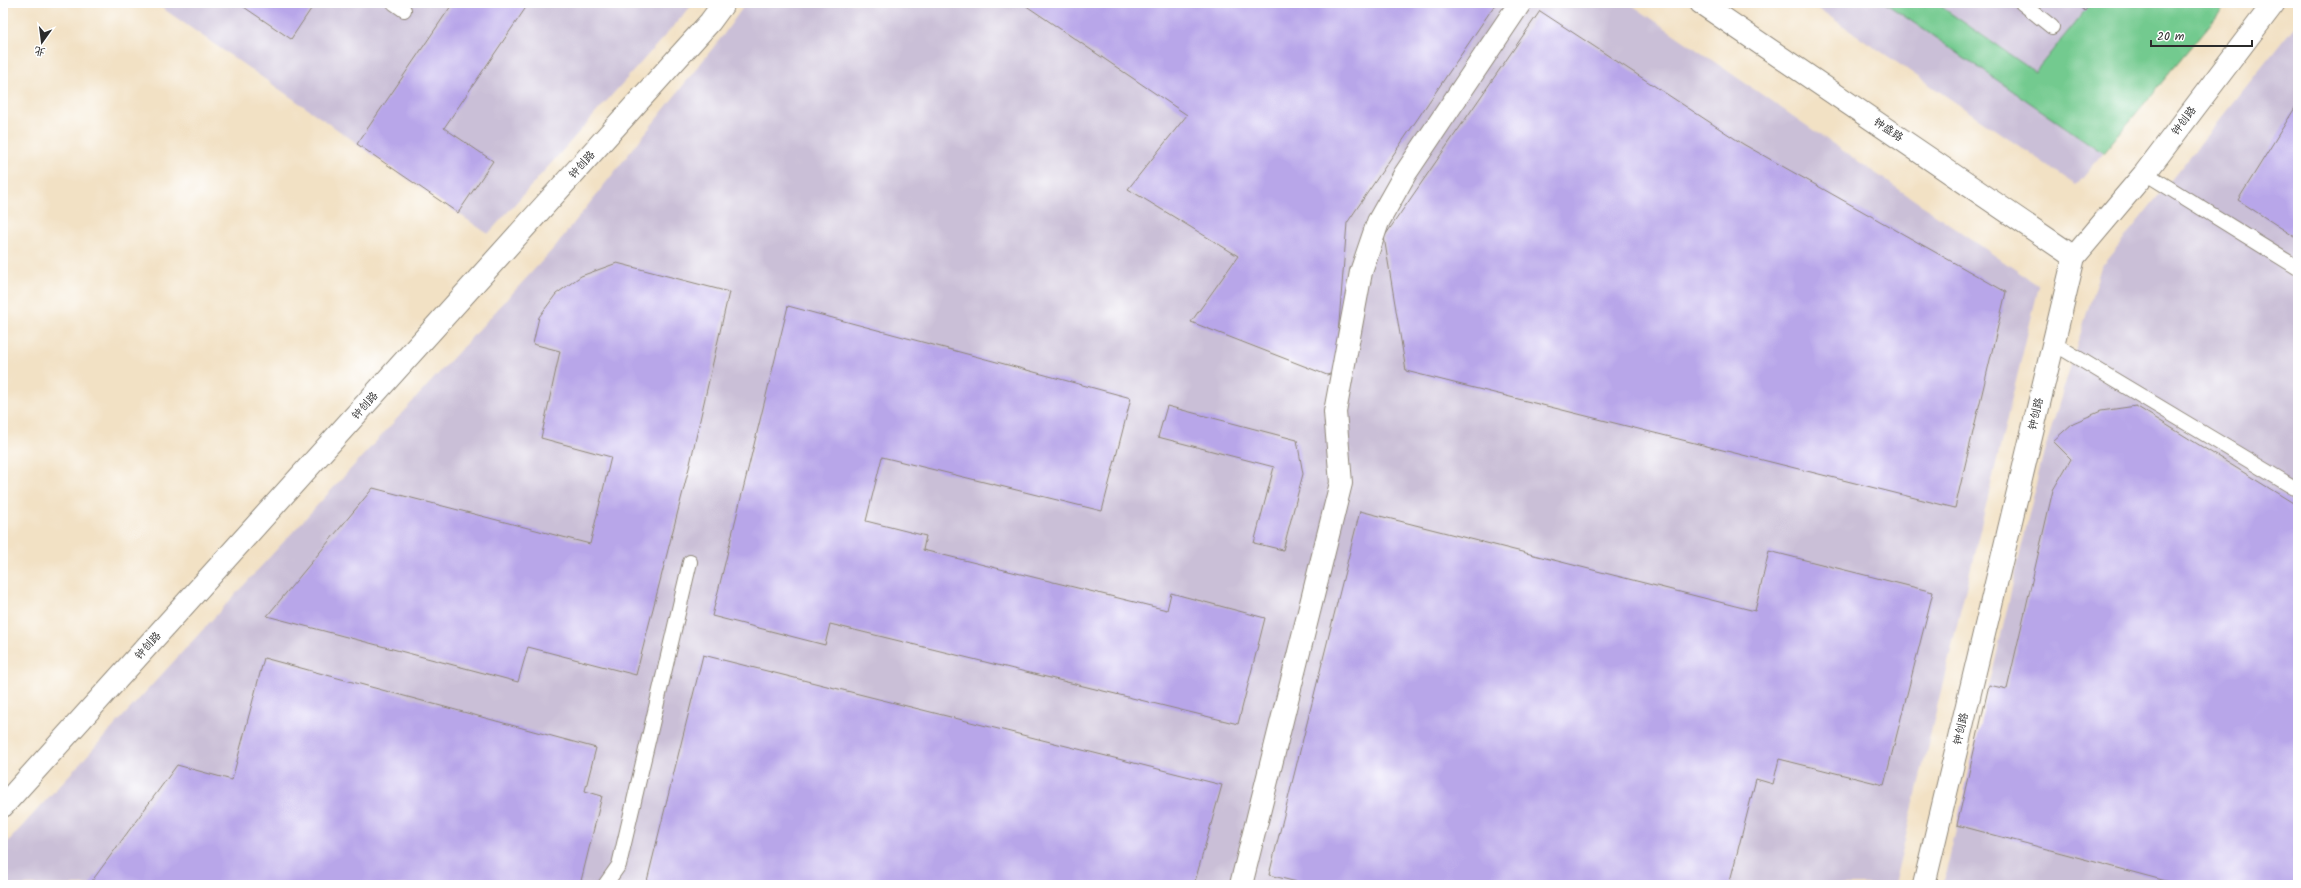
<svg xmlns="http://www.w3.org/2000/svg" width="2301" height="888" font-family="Kalam,'LXGW WenKai TC',sans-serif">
  <rect width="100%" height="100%" fill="#fff"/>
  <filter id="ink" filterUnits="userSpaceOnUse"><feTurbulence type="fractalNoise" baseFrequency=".025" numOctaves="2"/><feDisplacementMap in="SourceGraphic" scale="8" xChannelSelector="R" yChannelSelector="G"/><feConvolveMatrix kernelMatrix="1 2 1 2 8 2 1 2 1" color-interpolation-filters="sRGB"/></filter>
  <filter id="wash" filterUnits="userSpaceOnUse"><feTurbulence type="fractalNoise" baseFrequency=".012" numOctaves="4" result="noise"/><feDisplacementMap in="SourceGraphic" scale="16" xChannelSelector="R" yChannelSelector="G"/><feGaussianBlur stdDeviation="0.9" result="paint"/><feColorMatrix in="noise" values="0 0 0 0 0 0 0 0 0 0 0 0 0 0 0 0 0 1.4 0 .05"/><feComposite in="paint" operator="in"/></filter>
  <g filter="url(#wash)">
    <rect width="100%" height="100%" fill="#f2e1c4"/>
    <!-- industrial -->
    <path fill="#cabfd7" d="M155,3H694L488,234Z
      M746,3H1629L2039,286L1894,885H3V847L554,248L724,34Z
      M1810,3H2228L2076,185Z
      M2298,22V885H1943L2042,459L2101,267Z"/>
    <!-- green -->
    <path fill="#73ca8f" stroke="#4f7a5d" d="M1885,3H1939L1943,8L2035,72L2091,3H2228L2103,153Z"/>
    <g id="blocks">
      <!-- building -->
      <path fill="#b8a6e9" d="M238,3H315L291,39Z
        M453,3H529L444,128L493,161L458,213L357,144Z
        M1022,3H1496L1347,223L1335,372L1327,375L1191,322L1238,256L1128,189L1187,115Z
        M2076,3H2091L2085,11Z
        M1540,11L1743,144L2006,292L1955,508L1406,371L1384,237Z
        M2298,103V239L2238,200Z
        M617,263L729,292L690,464L636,675L528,647L518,682L267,616L373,488L590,544L611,457L541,438L560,351L533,344L539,317L556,294L581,276Z
        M788,306L1131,398L1102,511L882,457L866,521L926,536L923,550L1167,610L1171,593L1265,618L1238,724L830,624L825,645L712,616Z
        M1167,406L1297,440L1303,474L1283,550L1254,543L1274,467L1158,437Z
        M2136,406L2298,506V885H2181L1957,825L1989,685L2007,689L2053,490L2071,459L2053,441L2073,423L2101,411Z
        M1360,511L1755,611L1769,551L1933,592L1884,785L1779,759L1773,784L1756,779L1729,885H1309L1269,875Z
        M703,655L1222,785L1194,885H646Z
        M264,658L596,748L585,791L602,796L580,885H89L177,765L232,780Z"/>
    </g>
  </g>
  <g filter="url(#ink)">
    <use href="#blocks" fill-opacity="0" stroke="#8e8678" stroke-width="1"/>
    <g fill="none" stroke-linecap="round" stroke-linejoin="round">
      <defs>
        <path id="service" d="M394,3L404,10
          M2022,3L2052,27
          M2145,173L2298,268
          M2053,343L2298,490
          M605,885L619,865L690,562"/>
        <path id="minor" d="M1241,885L1341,483L1335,412L1361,272L1378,222L1405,174L1520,3"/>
        <path id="tertiary" d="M1701,3L2074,257
          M3,806L710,22L724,3
          M1924,885L2074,257L2145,173L2274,3"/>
      </defs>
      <!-- service casing -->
      <use href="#service" stroke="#8e8678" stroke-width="16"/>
      <!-- minor casing -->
      <use href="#minor" stroke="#8e8678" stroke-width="24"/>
      <!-- tertiary casing -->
      <use href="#tertiary" stroke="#8e8678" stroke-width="24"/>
      <!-- service -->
      <use href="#service" stroke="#fff" stroke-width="14"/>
      <!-- minor -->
      <use href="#minor" stroke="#fff" stroke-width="22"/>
      <!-- tertiary -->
      <use href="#tertiary" stroke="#fff" stroke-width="22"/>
    </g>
  </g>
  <g text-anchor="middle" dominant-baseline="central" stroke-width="4" stroke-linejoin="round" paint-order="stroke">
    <!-- street labels -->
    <g font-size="11" fill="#2b2b2b" stroke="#fff">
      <text transform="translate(2184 121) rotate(-53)">钟创路</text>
      <text transform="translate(1888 130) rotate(34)">钟盛路</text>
      <text transform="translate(582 165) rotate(-48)">钟创路</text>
      <text transform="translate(365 406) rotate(-48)">钟创路</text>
      <text transform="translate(2036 414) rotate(-77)">钟创路</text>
      <text transform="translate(148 646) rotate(-48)">钟创路</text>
      <text transform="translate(1961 729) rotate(-77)">钟创路</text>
    </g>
  </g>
  <!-- margin -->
  <rect width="2301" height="888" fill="none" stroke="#fff" stroke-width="16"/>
  <!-- north arrow -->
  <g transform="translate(42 42) rotate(194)" stroke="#ffffff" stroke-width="3" paint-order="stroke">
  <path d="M0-3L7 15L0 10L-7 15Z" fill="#2b2b2b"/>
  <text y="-6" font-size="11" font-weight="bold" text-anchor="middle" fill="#2b2b2b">北</text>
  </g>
  <!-- scale -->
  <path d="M2151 40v6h101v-6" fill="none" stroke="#2b2b2b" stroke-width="2"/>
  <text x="2157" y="40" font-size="12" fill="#2b2b2b" stroke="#ffffff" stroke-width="3" paint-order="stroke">20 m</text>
</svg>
